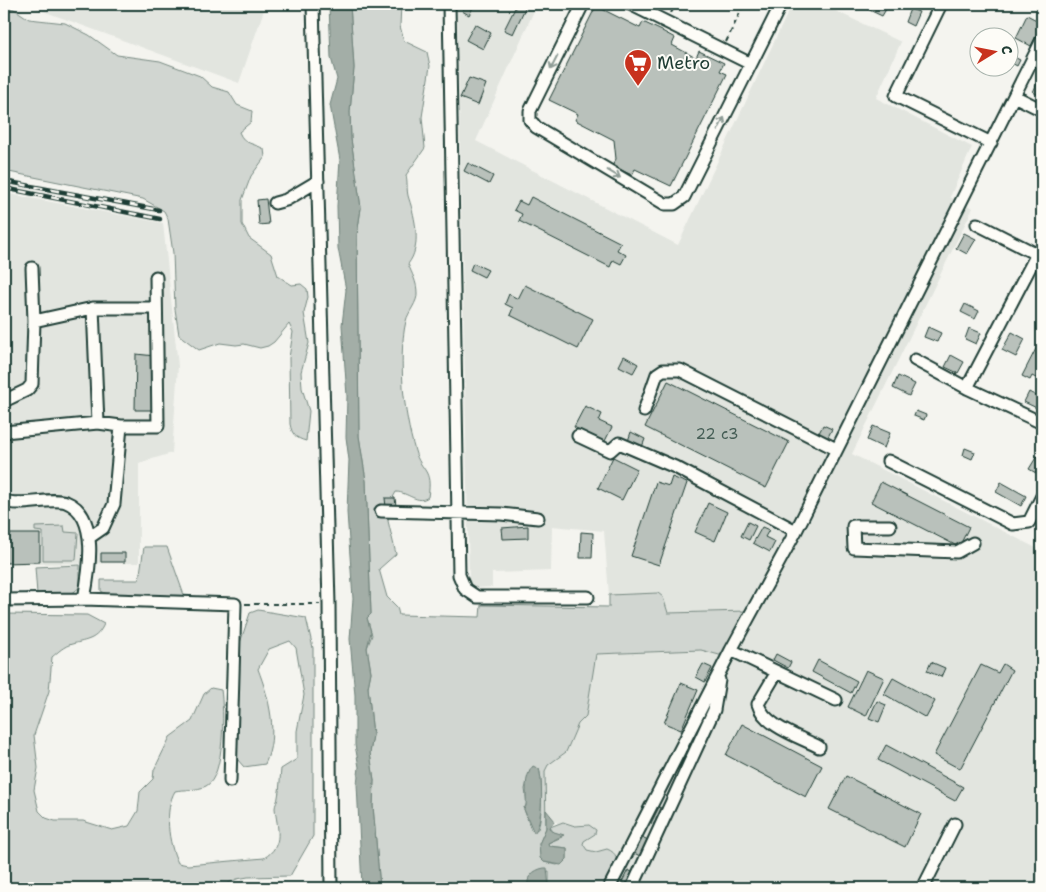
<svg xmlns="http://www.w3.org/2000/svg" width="1046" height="892" font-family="'Shantell Sans',sans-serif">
  <rect width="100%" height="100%" fill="#f4f4ef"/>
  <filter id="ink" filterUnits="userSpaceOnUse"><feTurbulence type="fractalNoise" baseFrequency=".02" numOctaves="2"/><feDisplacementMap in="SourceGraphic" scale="10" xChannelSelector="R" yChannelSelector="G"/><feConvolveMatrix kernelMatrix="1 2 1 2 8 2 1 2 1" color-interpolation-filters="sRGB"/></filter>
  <g filter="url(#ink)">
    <!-- built -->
    <path fill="#e2e5df" d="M24,4H266L239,83Z
      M457,4H537L476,141L678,245L792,4H821L901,42L876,98L972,147L950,197L973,208L852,454L1042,551V888H601L613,869L615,853L607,849L596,852L587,850L583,844L584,841L595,834L596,830L587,824L575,826L566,822L558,824L546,810L545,771L548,765L566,752L578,724L586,716L596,654L701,650L723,656L746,611L667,613L663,597L658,593L609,595L604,531L552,526L551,571L492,573V587L476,588L469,582Z
      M4,193L163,223L178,366L172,453L139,463V563L4,564Z"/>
    <!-- green -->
    <path fill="#d1d6d1" stroke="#788a82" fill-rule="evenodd" d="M350,4H401L400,26L404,41L427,52L430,66L422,117L425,148L406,175C408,183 406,191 409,199C415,217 422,247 408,264C412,274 417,282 417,293C418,302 408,312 406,321C401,342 402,366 403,387C405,408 409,431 415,451C421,472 433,468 428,497C418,505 408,492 396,492L391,501L388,521L396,554L379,569L387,597L397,607L399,615L480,617L481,605L609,607V595L658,593L663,597L668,613L747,611L723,656L701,650L596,654L586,716L578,724L566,752L548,765L545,771L546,828L539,844L544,862L557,865L567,859V848L549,846L548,843L562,837L554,833L550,827L563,822L575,826L589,825L596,830L595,834L584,841L583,844L587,850L596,852L607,849C628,857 608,875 601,888H549V872L529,877L528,888H380L373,806L374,780L370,753L373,735L368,687L371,672L367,648L372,635L367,618L371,614L366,481L359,436L357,235L361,208L351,139L350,112L354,68ZM531,768L539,769C543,781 542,817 538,829L531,830L524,809L527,803L525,789Z
      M4,7L14,9L29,19L65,23L89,35L117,55L160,61L200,76L212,87L229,92L237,105L252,111L251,122L239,132C244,145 254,143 264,149L265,157L251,176L242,200V224L249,238L271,254L278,276L292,285L301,284L307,289L308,297L304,313L309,343L301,372L302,388L309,411L306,441C295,438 292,434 290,424L289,358L293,332L289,324L274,342L268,346L260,348L244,344L236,345L220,343L199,350L179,335L175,309L173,253L168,219L164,211L143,199L4,171Z
      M64,526L65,532L78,533L76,560H43V532L35,531V527Z
      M144,547H167L185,598L113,597L101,591V580H139Z
      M80,565V587L70,595L37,594L35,567Z
      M258,610L306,618L313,648V836L290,876L248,877L237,879L218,888H4V614L87,615L104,624C97,640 87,640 72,644C64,646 58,652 52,657L49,691L34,735L38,768L34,790L39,811L46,818L55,821H83L112,830L129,826L138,811L140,792L153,779L154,770L170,737L192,721L204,694L211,688L221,690C224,709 225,777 206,786C196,791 185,789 175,791C164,810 168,843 178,863L188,865L264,858C285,845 277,828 275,808C275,804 278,801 278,797C280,788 280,778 281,769L297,759V731L304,695L296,648L290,641L269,649L258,669C269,698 279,734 265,764L244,767L237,759L238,649L250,613Z"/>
    <!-- water -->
    <path fill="#a3aea7" stroke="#6e8179" d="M329,4H350L354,68L350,112L351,139L361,208L357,235L359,436L366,481L371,614L367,618L371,632L367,648L371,672L368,687L373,735L370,753L374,780L373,806L380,888L362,887L357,784L359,767L355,745V695L350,639L353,599L347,512L349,460L346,437L347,396L342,325L346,290L338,248L337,206L340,160L330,105L337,79L331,58Z
      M533,766L539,769C543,781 543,825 534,833L523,807L524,809L526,806C527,792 523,778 533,766Z
      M546,810L555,821L550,827L551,831L564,835L548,843L549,846L567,848V859L561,865L544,862L540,858L539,844L546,828Z
      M544,868H547L549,888H528C526,877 533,870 544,868Z"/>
    <!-- building -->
    <path fill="#b9c1bb" stroke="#1f3d34" d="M466,4H475L469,15L462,11Z
      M517,4L526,6L513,34L504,30Z
      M857,4H889L882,16Z
      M596,6L640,28L643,22L662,31L675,38L672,45L696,58L699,51L724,63L720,71L727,74L671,186L635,169L632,175L612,166L616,159L614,140L575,120L578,114L549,100Z
      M910,9L919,12L913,26L905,22Z
      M1027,15L1042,23L1031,46L1016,38Z
      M475,24L491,33L483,49L466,40Z
      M1008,54L1020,60L1017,66L1008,61Z
      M1042,73V97L1033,92Z
      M469,78L486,84L478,105L460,98Z
      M468,163L493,176L489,184L464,171Z
      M531,197L621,243L617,250L626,255L621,264L613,260L610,267L519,221L522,214L514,210L519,201L527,205Z
      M266,199L269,224L259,225L257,200Z
      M964,233L976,239L967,254L956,248Z
      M473,263L488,270L484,277L470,270Z
      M525,285L593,319L578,349L510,315L513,308L505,304L509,294L518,299Z
      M965,304L979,311L975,319L961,312Z
      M928,327L941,333L937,342L924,337Z
      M969,328L981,333L976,344L965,339Z
      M1012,332L1025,339L1016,357L1002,350Z
      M1042,337V381L1032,376L1030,380L1022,376Z
      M136,354L155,356V410H135Z
      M951,355L964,362L958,373L945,367Z
      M624,356L638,364L633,373L619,366Z
      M898,376L915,384L909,396L893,388Z
      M668,381L789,442L766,488L645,427Z
      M1029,392L1042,399L1041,410L1024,402Z
      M585,406L602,414L599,421L612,427L604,443L574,427Z
      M916,411L926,415L924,420L914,416Z
      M823,425L832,429L827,439L818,435Z
      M873,426L890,433L884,448L867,440Z
      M631,432L645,439L642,447L628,441Z
      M965,448L975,452L972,459L963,455Z
      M1037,456L1042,459V463L1036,473L1029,469Z
      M613,457L637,469L622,500L598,488Z
      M672,477L687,483L659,565L631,556L656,482L669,486Z
      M881,482L969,527L959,547L871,502Z
      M1001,482L1026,496L1021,506L996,492Z
      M385,498H395L396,506L386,507Z
      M708,503L727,512L715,541L695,532Z
      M748,522L756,526L749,540L741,536Z
      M528,526V538L503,539L502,528Z
      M762,527L769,530L765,537L775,542L770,552L753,543Z
      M581,532L593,533L592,558H580Z
      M4,534H40V562L4,563Z
      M101,553H125V562H101Z
      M776,654L791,662L788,668L773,660Z
      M818,660L857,681L851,693L812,672Z
      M931,662L945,668L941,677L927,671Z
      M703,664L712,668L705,682L696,677Z
      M1003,664L1012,670L960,769L934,755L981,665L998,673Z
      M866,670L884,678L866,716L848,707Z
      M893,678L935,701L926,718L884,694Z
      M681,683L698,690L681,730L664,723Z
      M877,701L886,705L879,722L869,718Z
      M742,724L822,766L806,797L726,755Z
      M886,745L963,787L955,801L878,760Z
      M846,776L921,814L905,847L829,809Z
      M659,807L663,809L656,825L651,823Z
      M642,837L648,840L640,856L634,853Z
      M628,870L632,872L625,888L620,886Z"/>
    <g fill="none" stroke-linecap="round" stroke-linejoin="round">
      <defs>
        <path id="minor" d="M313,4L329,604L331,888
          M449,4L459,575L465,589L477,597H588
          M583,4L530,111V120L536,127L665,204H674L684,197L751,64
          M630,4L751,64L779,8L777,4
          M941,4L896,96L991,143
          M1014,96L1042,110
          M275,203L286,200L318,181
          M977,224L1042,257
          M93,308L98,423
          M34,321L93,308H156
          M915,360L967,388L1042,423
          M967,388L1037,254
          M4,401L27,390L32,384L34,321L32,268
          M644,411L657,374L663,370H680L836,449
          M4,432L98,423L121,426H158L156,277
          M578,436L610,451L619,443L675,467L796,531
          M888,461L1013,524L1029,522L1042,496
          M4,501C21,507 51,497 66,502C100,515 89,573 84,599
          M381,511L501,514L538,518
          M890,526H853L854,548L957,552L973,543
          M90,537L103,528L114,504L121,426
          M4,600L84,599L235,604L230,781
          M731,650L836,700
          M777,672L758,704C764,726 800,737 819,747
          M609,888L731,650L796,531L1042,40
          M632,888L714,710L719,680
          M923,888L955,824"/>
      </defs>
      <!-- minor casing -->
      <use href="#minor" stroke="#1f3d34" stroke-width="15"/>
      <!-- path -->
      <path stroke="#1f3d34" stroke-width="2" stroke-dasharray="5 4" stroke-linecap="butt" d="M671,13L676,4
        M726,42L744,4
        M245,604H320"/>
      <!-- minor -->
      <use href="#minor" stroke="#fdfcf7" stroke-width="11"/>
      <defs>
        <path id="rail" d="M4,181L159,210
          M4,188L160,219"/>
      </defs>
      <!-- rail casing -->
      <use href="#rail" stroke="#1f3d34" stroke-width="4.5"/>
      <!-- rail -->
      <use href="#rail" stroke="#fdfcf7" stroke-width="2.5" stroke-dasharray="8" stroke-linecap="butt"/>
    </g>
    <!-- one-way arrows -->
    <defs><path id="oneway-shaft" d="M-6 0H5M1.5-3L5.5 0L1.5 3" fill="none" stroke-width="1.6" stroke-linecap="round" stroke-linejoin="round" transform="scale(1.25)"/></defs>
    <g stroke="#8e9c96">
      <use href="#oneway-shaft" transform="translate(554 63) rotate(117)"/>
      <use href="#oneway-shaft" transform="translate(721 124) rotate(-63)"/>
      <use href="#oneway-shaft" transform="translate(614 174) rotate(31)"/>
    </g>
  </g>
  <!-- icons -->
  <defs>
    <symbol id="supermarket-pin" viewBox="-11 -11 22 30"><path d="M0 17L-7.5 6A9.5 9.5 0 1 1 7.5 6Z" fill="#c8321e" stroke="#fdfcf7"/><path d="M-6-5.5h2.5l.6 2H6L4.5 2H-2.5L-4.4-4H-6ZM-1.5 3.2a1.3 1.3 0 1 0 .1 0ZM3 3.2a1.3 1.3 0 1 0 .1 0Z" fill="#fff"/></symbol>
  </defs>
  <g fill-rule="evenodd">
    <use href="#supermarket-pin" x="622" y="47" width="32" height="43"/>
  </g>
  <g text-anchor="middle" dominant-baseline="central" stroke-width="4" stroke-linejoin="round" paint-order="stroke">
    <!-- number labels -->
    <g font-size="15" fill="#465e56">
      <text x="717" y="434">22 с3</text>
    </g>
    <!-- poi labels -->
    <g font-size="18" fill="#1f3d34" stroke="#fdfcf7" text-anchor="start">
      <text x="657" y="63">Metro</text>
    </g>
  </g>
  <!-- margin -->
  <rect width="1046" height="892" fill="none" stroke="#fdfcf7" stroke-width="20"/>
  <rect x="10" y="10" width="1026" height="872" fill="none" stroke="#1f3d34" stroke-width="2" filter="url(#ink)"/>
  <!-- north arrow -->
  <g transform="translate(994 52) rotate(80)"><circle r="24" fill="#fdfcf7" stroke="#a4b0a9"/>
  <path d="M0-4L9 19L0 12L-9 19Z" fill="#c8321e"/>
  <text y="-8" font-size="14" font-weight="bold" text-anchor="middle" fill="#1f3d34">С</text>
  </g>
</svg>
